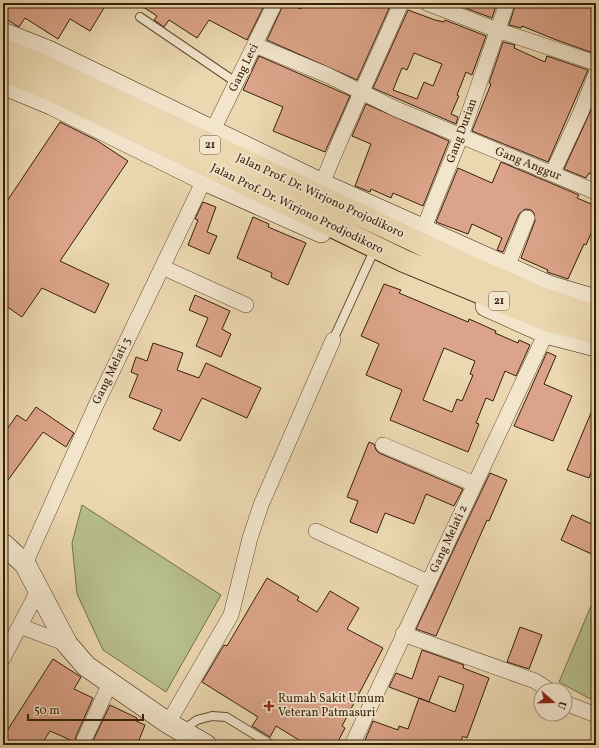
<svg xmlns="http://www.w3.org/2000/svg" width="599" height="748" font-family="Vollkorn,serif">
  <rect width="100%" height="100%" fill="#ebd7b0"/>
  <filter id="stains"><feTurbulence type="fractalNoise" baseFrequency=".005" numOctaves="4"/><feColorMatrix values="0 0 0 0 .2 0 0 0 0 .09 0 0 0 0 .02 0 0 0 .5 -.17"/></filter>
  <radialGradient id="worn" r=".72"><stop offset=".6" stop-color="#630" stop-opacity="0"/><stop offset="1" stop-color="#630" stop-opacity=".3"/></radialGradient>
  <!-- green -->
  <path fill="#b6be8c" stroke="#766e4b" d="M82,505L221,595L166,692L103,650L77,594L72,543Z
    M596,594V702L559,682Z"/>
  <!-- building -->
  <path fill="#dba389" stroke="#351f0a" fill-rule="evenodd" d="M3,3H107L90,31L70,19L58,39L25,18L19,27L14,24L3,17Z
    M137,3H258L264,6L247,40L209,20L197,38L169,20L164,27L154,20L157,16Z
    M284,3L301,9L302,3L391,4L357,80L267,40Z
    M452,3H497L492,18Z
    M516,3H596V54L554,39L522,26L521,28L509,25Z
    M408,10L435,20L444,22L445,20L486,36L472,75L466,72L457,95L459,96L451,114L458,117L456,124L373,88ZM414,53L442,64L433,86L424,82L417,99L393,90L402,68L407,70Z
    M503,42L515,45L514,48L545,62L547,56L588,70L548,162L472,131L491,84L489,83Z
    M259,56L350,96L325,152L273,131L283,107L243,90Z
    M596,99V176L589,173L586,178L564,169Z
    M366,104L449,141L423,206L393,193L391,198L371,189L370,192L355,186L371,144L352,136Z
    M60,122L96,140L128,161L60,261L109,284L95,313L42,288L22,317L3,304V207Z
    M501,162L579,195L577,198L596,206V222L586,245L584,244L568,279L547,272L548,270L521,258L535,221L534,213L531,210L525,209L519,214L503,252L497,250L502,238L472,224L468,234L436,222L458,168L492,183Z
    M203,202L216,207L207,232L217,236L209,254L188,245L198,220L195,219Z
    M253,217L269,224L268,227L306,243L288,285L271,277L272,273L237,258Z
    M384,284L401,290L399,293L468,322L469,319L496,331L495,333L518,343L519,340L530,345L516,376L505,371L493,401L486,398L476,423L479,424L468,452L390,420L402,390L366,375L379,344L361,336ZM444,348L475,361L470,374L473,375L462,401L457,399L452,412L423,400Z
    M195,295L230,311L222,329L231,334L221,357L196,346L208,318L189,310Z
    M153,343L183,353L177,370L199,378L206,363L261,388L247,418L202,398L180,441L153,429L162,410L129,397L138,375L131,372L136,357L147,361Z
    M547,352L556,356L544,384L572,396L553,441L514,426Z
    M596,401V460L589,478L567,470Z
    M36,407L74,433L66,447L43,432L3,487V435L17,415L26,421Z
    M369,442L374,444L376,450L379,453L463,489L454,506L426,494L414,524L385,513L377,533L350,522L358,501L347,497Z
    M490,473L507,480L489,521L487,520L436,636L416,629Z
    M572,515L596,526V556L561,540Z
    M267,578L299,597L297,600L317,612L330,591L359,608L347,629L383,648L342,726L345,728L336,745H307L276,726L270,737L252,726L258,717L202,682L224,645L227,646Z
    M520,627L542,635L529,669L507,662Z
    M422,650L464,665L463,668L489,678L467,738L463,736L459,745H363L373,721L398,730L399,726L408,729L419,698L455,712L464,685L439,676L429,702L389,687L396,673L412,679Z
    M53,659L81,677L74,689L93,698L76,736L75,742L50,731L41,745H3V737Z
    M110,705L137,718L136,721L145,725L137,745H91Z"/>
  <g fill="none" stroke-linecap="round" stroke-linejoin="round">
    <defs>
      <path id="lane" d="M140,17L237,83
        M333,340L372,255
        M182,731L197,720L212,716L226,717L272,745"/>
      <path id="street" d="M427,3L497,30L596,63
        M255,45L327,75L396,109L596,192
        M212,132L275,3
        M552,174L581,112L596,74
        M322,184C346,123 375,64 401,3
        M423,230L461,136L507,3
        M162,267L246,305
        M507,267L527,218
        M383,445L475,484
        M316,531L428,582
        M25,564L96,405L204,180
        M20,626L67,644
        M403,634L535,681L549,690
        M3,658L39,589
        M565,703L596,715
        M168,723L231,615L250,538L261,505L333,340
        M84,740L110,683
        M352,745L546,333"/>
      <path id="secondary" d="M3,33L48,51L322,184L549,286L596,300
        M3,84L51,104L204,180L321,232
        M486,306L546,333L596,346
        M3,544L25,564L67,644L86,666L168,723L206,745"/>
      <path id="highway" d="M3,50L37,63L466,265L544,299L583,312L596,314
        M3,70L51,90L404,261L547,320L596,333"/>
    </defs>
    <!-- lane casing -->
    <use href="#lane" stroke="#624d34" stroke-width="10"/>
    <!-- street casing -->
    <use href="#street" stroke="#624d34" stroke-width="16"/>
    <!-- secondary casing -->
    <use href="#secondary" stroke="#351f0a" stroke-width="22"/>
    <!-- highway casing -->
    <use href="#highway" stroke="#351f0a" stroke-width="24"/>
    <!-- lane -->
    <use href="#lane" stroke="#f2e5cc" stroke-width="8"/>
    <!-- street -->
    <use href="#street" stroke="#f2e5cc" stroke-width="15"/>
    <!-- secondary -->
    <use href="#secondary" stroke="#f2e5cc" stroke-width="21"/>
    <!-- highway -->
    <use href="#highway" stroke="#ebd7b0" stroke-width="22"/>
  </g>
  <!-- markers -->
  <path fill="#8f2418" stroke="#f2e5cc" stroke-width="1.5" d="M267 700h4v4h4v4h-4v4h-4v-4h-4v-4h4z"/>
  <g text-anchor="middle" dominant-baseline="central" stroke-width="3.5" stroke-linejoin="round" paint-order="stroke">
    <!-- shield labels -->
    <g fill="#f2e5cc" stroke="#6e5a44" stroke-width="1">
      <rect x="200" y="136" width="20" height="18" rx="3"/>
      <rect x="489" y="292" width="20" height="18" rx="3"/>
    </g>
    <g font-size="11" font-weight="bold" fill="#351f0a">
      <text x="210" y="145">21</text>
      <text x="499" y="301">21</text>
    </g>
    <!-- street labels -->
    <g font-size="12" fill="#351f0a" stroke="#f2e5cc">
      <text transform="translate(244 68) rotate(-64)">Gang Leci</text>
      <text transform="translate(462 131) rotate(-70)">Gang Durian</text>
      <text transform="translate(528 164) rotate(22)">Gang Anggur</text>
      <text transform="translate(320 196) rotate(25)">Jalan Prof. Dr. Wirjono Projodikoro</text>
      <text transform="translate(297 209) rotate(26)">Jalan Prof. Dr. Wirjono Prodjodikoro</text>
      <text transform="translate(112 371) rotate(-64)">Gang Melati 3</text>
      <text transform="translate(449 539) rotate(-65)">Gang Melati 2</text>
    </g>
    <!-- poi labels -->
    <g font-size="12" fill="#351f0a" stroke="#f2e5cc" text-anchor="start">
      <text x="278" y="699">Rumah Sakit Umum<tspan x="278" dy="14">Veteran Patmasuri</tspan></text>
    </g>
  </g>
  <!-- margin -->
  <rect width="599" height="748" fill="none" stroke="#ebd7b0" stroke-width="16"/>
  <rect x="4" y="4" width="591" height="740" fill="none" stroke="#351f0a" stroke-width="2"/>
  <rect x="8" y="8" width="583" height="732" fill="none" stroke="#351f0a"/>
  <!-- north arrow -->
  <g transform="translate(553 702) rotate(110)"><circle r="19" fill="#f2e5cc" stroke="#a6967e"/>
  <path d="M0-3L7 15L0 10L-7 15Z" fill="#8f2418"/>
  <text y="-6" font-size="11" font-weight="bold" text-anchor="middle" fill="#351f0a">U</text>
  </g>
  <!-- scale -->
  <path d="M28 714v6h115v-6" fill="none" stroke="#351f0a" stroke-width="2"/>
  <text x="34" y="714" font-size="12" fill="#351f0a" stroke="#f2e5cc" stroke-width="3" paint-order="stroke">50 m</text>
  <rect width="100%" height="100%" filter="url(#stains)"/>
  <rect width="100%" height="100%" fill="url(#worn)"/>
</svg>
